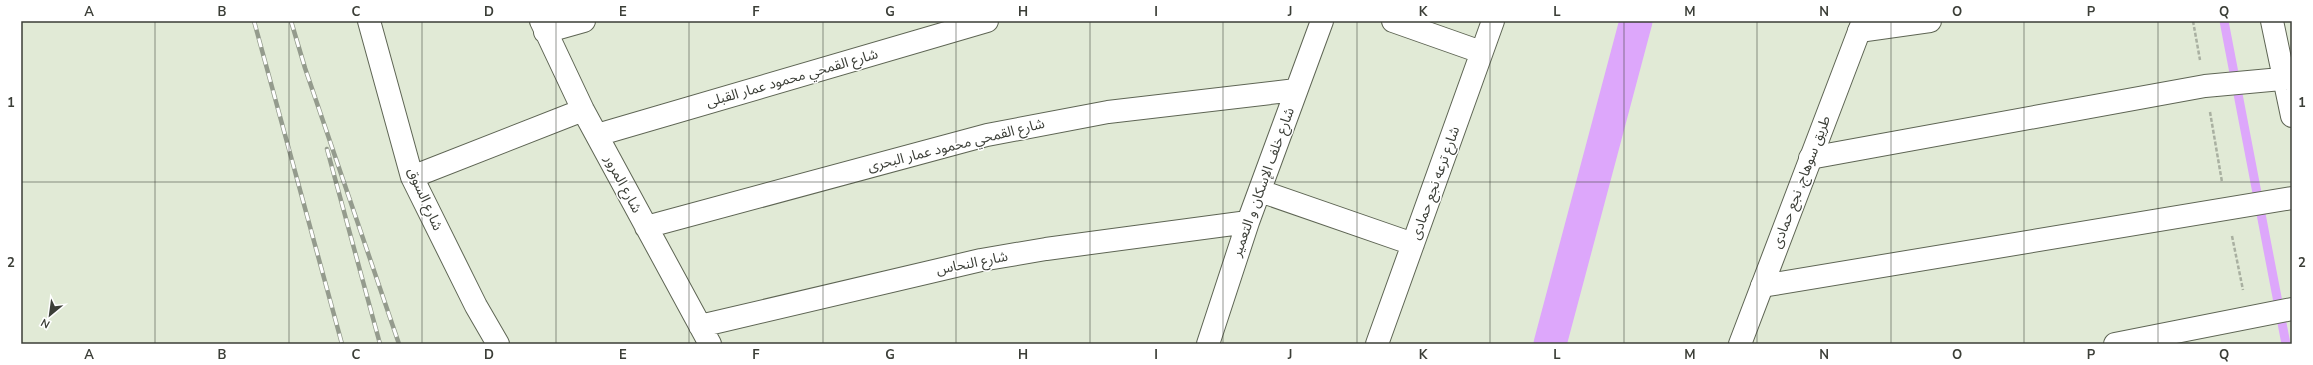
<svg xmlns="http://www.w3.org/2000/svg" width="2313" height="365" font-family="'Nunito Sans','Noto Sans Arabic',sans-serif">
  <rect width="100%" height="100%" fill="#e1ead6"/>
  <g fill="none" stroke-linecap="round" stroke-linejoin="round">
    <!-- stream -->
    <path stroke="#dda7fb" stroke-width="9" d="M2224,21L2286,344"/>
    <!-- canal -->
    <path stroke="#dda7fb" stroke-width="33" d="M1550,344L1636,21"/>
    <defs>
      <path id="minor" d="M369,21L412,177L476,306L498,344
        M541,21L583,110L710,344
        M1393,21L1481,52
        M2272,21L2292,116
        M1859,31L1930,21
        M545,32L584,21
        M597,135L987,21
        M1810,158L2205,86L2292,78
        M412,177L583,110
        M1260,191L1413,244
        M646,227L987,135L1108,112L1296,90
        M1762,286L2292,198
        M700,326L981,260L1046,249L1248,222
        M1208,344L1248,222L1322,21
        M1377,344L1493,21
        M2115,344L2292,309"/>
      <path id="major" d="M1740,344L1863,21"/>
    </defs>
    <!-- minor casing -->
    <use href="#minor" stroke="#5e6554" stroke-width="24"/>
    <!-- major casing -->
    <use href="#major" stroke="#5e6554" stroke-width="24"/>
    <!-- path -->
    <path stroke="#a9b0a1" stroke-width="2.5" stroke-dasharray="4 2" stroke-linecap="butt" d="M2193,21L2200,60
      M2210,112L2222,182
      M2232,236L2243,290"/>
    <!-- minor -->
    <use href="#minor" stroke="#fff" stroke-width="22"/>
    <!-- major -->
    <use href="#major" stroke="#fff" stroke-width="22"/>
    <defs>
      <path id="rail" d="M254,21L342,344
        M291,21L305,68L399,344
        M327,149L380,344"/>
    </defs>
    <!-- rail casing -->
    <use href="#rail" stroke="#949b8d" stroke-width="4.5"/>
    <!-- rail -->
    <use href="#rail" stroke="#fff" stroke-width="3" stroke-dasharray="9" stroke-linecap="butt"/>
  </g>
  <!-- grid -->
  <path fill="none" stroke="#3b3e37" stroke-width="1" stroke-opacity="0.55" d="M155,21V344M289,21V344M422,21V344M556,21V344M689,21V344M823,21V344M956,21V344M1090,21V344M1223,21V344M1357,21V344M1490,21V344M1624,21V344M1757,21V344M1891,21V344M2024,21V344M2158,21V344M21,182H2292"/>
  <g text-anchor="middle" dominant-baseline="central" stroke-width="3" stroke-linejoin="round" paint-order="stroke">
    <!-- street labels -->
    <g font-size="14" fill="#3b3e37" stroke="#fff">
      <text transform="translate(792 78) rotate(-16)">شارع القمحي محمود عمار القبلى</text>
      <text transform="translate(956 145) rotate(-14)">شارع القمحي محمود عمار البحرى</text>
      <text transform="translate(1263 182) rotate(-70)">شارع خلف الإسكان و التعمير</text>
      <text transform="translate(1801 182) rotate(-69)">طريق سوهاج, نجع حمادى</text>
      <text transform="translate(1435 183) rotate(-70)">شارع ترعه نجع حمادى</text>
      <text transform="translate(623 184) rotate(62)">شارع المرور</text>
      <text transform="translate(425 199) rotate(66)">شارع السوق</text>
      <text transform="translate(972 263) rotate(-11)">شارع النحاس</text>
    </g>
  </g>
  <!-- border -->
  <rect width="2313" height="365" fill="none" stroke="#ffffff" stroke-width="44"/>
  <!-- north arrow -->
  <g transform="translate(50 315) rotate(209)" stroke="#ffffff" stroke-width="3" paint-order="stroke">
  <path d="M0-3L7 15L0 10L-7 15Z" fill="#3b3e37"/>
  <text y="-6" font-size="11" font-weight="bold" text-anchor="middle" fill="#3b3e37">N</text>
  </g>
  <rect x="22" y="22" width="2269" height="321" fill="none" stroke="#3b3e37" stroke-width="1.5"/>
  <g font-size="13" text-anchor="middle" font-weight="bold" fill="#3b3e37">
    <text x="89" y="16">A</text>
    <text x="222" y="16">B</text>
    <text x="356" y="16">C</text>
    <text x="489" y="16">D</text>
    <text x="623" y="16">E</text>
    <text x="756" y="16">F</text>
    <text x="890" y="16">G</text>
    <text x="1023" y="16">H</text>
    <text x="1156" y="16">I</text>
    <text x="1290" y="16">J</text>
    <text x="1423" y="16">K</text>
    <text x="1557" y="16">L</text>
    <text x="1690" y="16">M</text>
    <text x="1824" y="16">N</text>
    <text x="1957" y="16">O</text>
    <text x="2091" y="16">P</text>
    <text x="2224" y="16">Q</text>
    <text x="11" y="107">1</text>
    <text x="2302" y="107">1</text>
    <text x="11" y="267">2</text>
    <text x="2302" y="267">2</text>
    <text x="89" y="359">A</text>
    <text x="222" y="359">B</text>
    <text x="356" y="359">C</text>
    <text x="489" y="359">D</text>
    <text x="623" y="359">E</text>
    <text x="756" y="359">F</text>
    <text x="890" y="359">G</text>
    <text x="1023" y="359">H</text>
    <text x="1156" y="359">I</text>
    <text x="1290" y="359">J</text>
    <text x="1423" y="359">K</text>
    <text x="1557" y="359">L</text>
    <text x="1690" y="359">M</text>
    <text x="1824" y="359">N</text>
    <text x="1957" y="359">O</text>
    <text x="2091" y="359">P</text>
    <text x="2224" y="359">Q</text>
  </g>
</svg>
